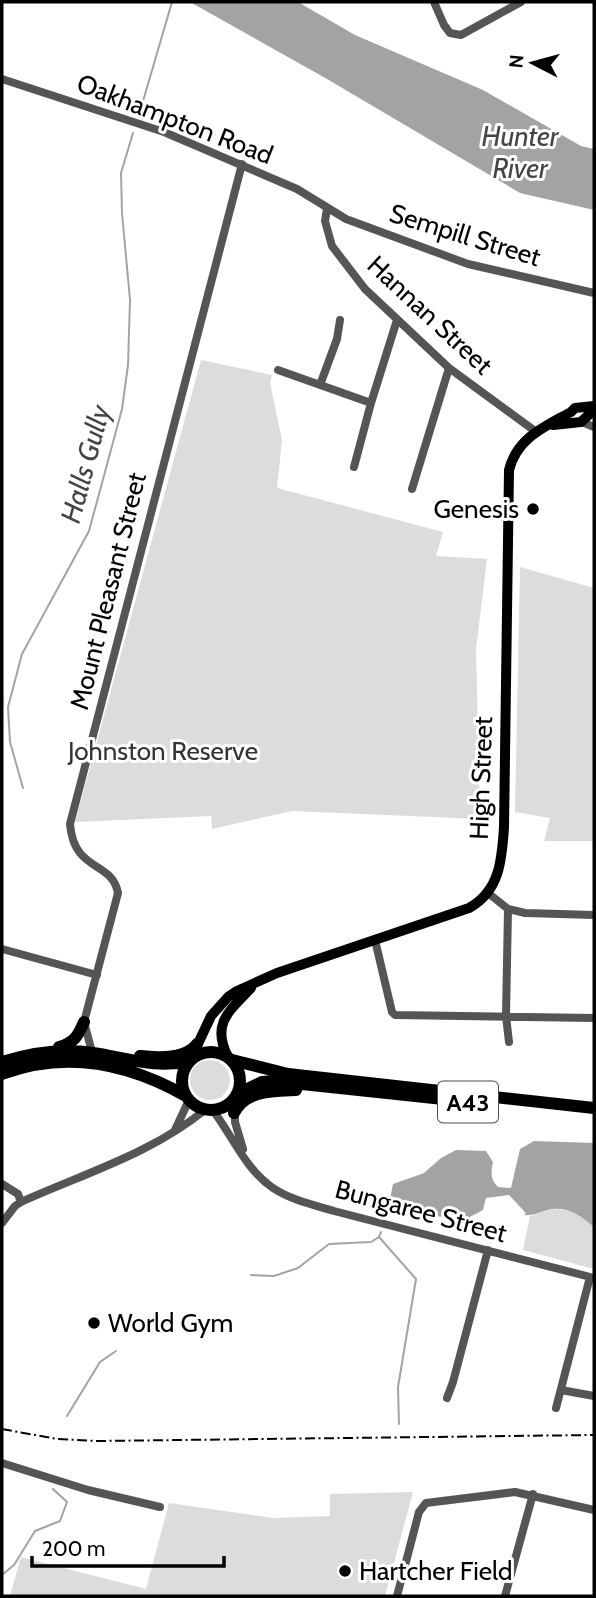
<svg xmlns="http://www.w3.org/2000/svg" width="596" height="1598" font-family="Cabin,sans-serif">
  <rect width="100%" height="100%" fill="#fff"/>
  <!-- green -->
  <path fill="#dcdcdc" d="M201,360L272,375L270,383L282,440L277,488L443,532L436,556L487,559L476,649L480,819L292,811L212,829L211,816L75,822Z
    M520,567L594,588V841H544L550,818L515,812Z
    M190 1080a20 20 0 1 1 40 0a20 20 0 1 1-40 0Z
    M553,1209L575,1211L594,1227V1269L523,1250L530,1216Z
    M413,1492L385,1596H10L21,1557L146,1589L169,1503L273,1518L330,1516V1494Z"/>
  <!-- water -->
  <path fill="#a3a3a3" d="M190,2H298L355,35L483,90L581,146L594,149V210L520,193L327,79Z
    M534,1141L594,1143V1227C581,1216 570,1207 552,1209C542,1211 534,1216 523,1215L526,1214L524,1211L509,1195L486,1198L483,1210L464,1220L388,1209L393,1184L424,1173L441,1158L456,1150L486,1151L493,1162C491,1173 490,1179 498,1187L511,1188L520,1149Z"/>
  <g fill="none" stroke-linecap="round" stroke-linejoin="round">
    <!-- stream -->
    <path stroke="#a3a3a3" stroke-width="2" d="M141,108L172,2
      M23,788L10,742L8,707L22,654L89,531L122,409L128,365L130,300L122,213L121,173L133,133
      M386,1214L388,1209
      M379,1237L416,1279L398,1387L399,1424
      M251,1275L274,1276L298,1268L329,1244L371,1242L379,1237L381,1232
      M67,1416L100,1362L116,1351
      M2,1575L14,1565L35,1531L60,1521L67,1502L53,1489"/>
    <!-- minor -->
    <path stroke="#555" stroke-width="8" d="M434,2L444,25L450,33L461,35L521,2
      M2,79L164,132L297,189L346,219L468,264L594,293
      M327,209L325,221L332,246L365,289L449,368L535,431
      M278,370L371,403
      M320,385L337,339L340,320
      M582,422L594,427
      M354,467L371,403L397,320
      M412,489L449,368
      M488,893L508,909L525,913L594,915
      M508,909L506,1016L509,1042
      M375,940L392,1012L395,1015L594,1018
      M2,949L97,975
      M92,1052L84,1022L118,893C112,860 74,873 70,824L242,164
      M235,1097V1122L243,1149
      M212,1109C232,1135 245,1169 273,1188C291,1200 314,1205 334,1211L594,1278
      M175,1130L189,1100
      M2,1184L18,1194L21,1202
      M2,1223L15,1206L21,1202C83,1174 153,1153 206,1109
      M561,1390L594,1396
      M447,1398L453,1382L488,1250
      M556,1408L590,1277
      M2,1463L88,1490L160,1507
      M397,1596L419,1512L426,1503L515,1492L594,1510
      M505,1596L533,1494"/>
    <!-- major -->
    <path stroke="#000" stroke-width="10" d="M553,425L581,422L594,410
      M195,1050L211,1016L228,997L237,991L277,973L469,908C500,891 502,859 504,827L509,470C517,438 544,427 571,412L575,408L594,406
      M228,1057C211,1024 229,1011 251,988"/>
    <!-- highway -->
    <path stroke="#000" stroke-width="12" d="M59,1047C74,1043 78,1036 84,1022
      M182 1081a29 29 0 1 1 58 0a29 29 0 1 1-58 0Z
      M140,1056C158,1058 186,1059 197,1044
      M232,1060L288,1074L594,1108
      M2,1062C31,1053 63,1048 93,1053C127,1058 156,1069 190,1061
      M2,1074C66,1050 128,1063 186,1096
      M237,1094L262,1082L274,1081L481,1103
      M234,1113C245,1090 273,1091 296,1090"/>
    <!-- rail -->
    <path stroke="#000" stroke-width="2" stroke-dasharray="10 3.5 2 3.5" stroke-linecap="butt" d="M2,1429L57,1439L98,1441L594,1435"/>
  </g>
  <!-- markers -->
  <g fill="#000" stroke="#fff" stroke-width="2.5">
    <circle cx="533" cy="509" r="7"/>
    <circle cx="94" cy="1323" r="7"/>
    <circle cx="345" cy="1571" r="7"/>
  </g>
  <g text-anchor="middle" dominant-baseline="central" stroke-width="6" stroke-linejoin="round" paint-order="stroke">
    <!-- shield labels -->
    <rect fill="#fff" stroke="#4c4c4c" stroke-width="2" x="438" y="1081.5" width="60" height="41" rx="5"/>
    <g font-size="24" font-weight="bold" fill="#000">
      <text x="468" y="1102">A43</text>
    </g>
    <!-- street labels -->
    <g font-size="26" fill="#000" stroke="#fff">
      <text transform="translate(175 119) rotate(21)">Oakhampton Road</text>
      <text transform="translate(465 235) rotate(17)">Sempill Street</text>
      <text transform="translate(430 315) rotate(43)">Hannan Street</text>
      <text transform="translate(108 591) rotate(-76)">Mount Pleasant Street</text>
      <text transform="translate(481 778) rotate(-88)">High Street</text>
      <text transform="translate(421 1211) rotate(15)">Bungaree Street</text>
    </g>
    <!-- poi labels -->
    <g font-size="26" fill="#000" stroke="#fff" text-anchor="start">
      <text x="519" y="509" text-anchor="end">Genesis</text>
      <text x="108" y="1323">World Gym</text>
      <text x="359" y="1571">Hartcher Field</text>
    </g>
    <!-- park labels -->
    <g font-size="26" fill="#333" stroke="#fff">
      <text x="163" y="751">Johnston Reserve</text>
    </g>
    <!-- water labels -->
    <g font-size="28" font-style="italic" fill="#444" stroke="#fff">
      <text x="520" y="136">Hunter<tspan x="520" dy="32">River</tspan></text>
      <text transform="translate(85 464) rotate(-75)">Halls Gully</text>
    </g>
  </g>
  <!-- border -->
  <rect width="596" height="1598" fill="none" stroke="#000000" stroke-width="7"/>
  <!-- north arrow -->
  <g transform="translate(533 63) rotate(276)" stroke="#ffffff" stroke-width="5" paint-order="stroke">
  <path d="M0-5L12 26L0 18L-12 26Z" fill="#000000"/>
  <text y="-10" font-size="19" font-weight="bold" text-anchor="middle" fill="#000000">N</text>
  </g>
  <!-- scale -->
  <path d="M32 1556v10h192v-10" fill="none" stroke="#000000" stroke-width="3.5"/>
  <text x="42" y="1556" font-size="21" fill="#000000" stroke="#ffffff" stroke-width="5" paint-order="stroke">200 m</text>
</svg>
